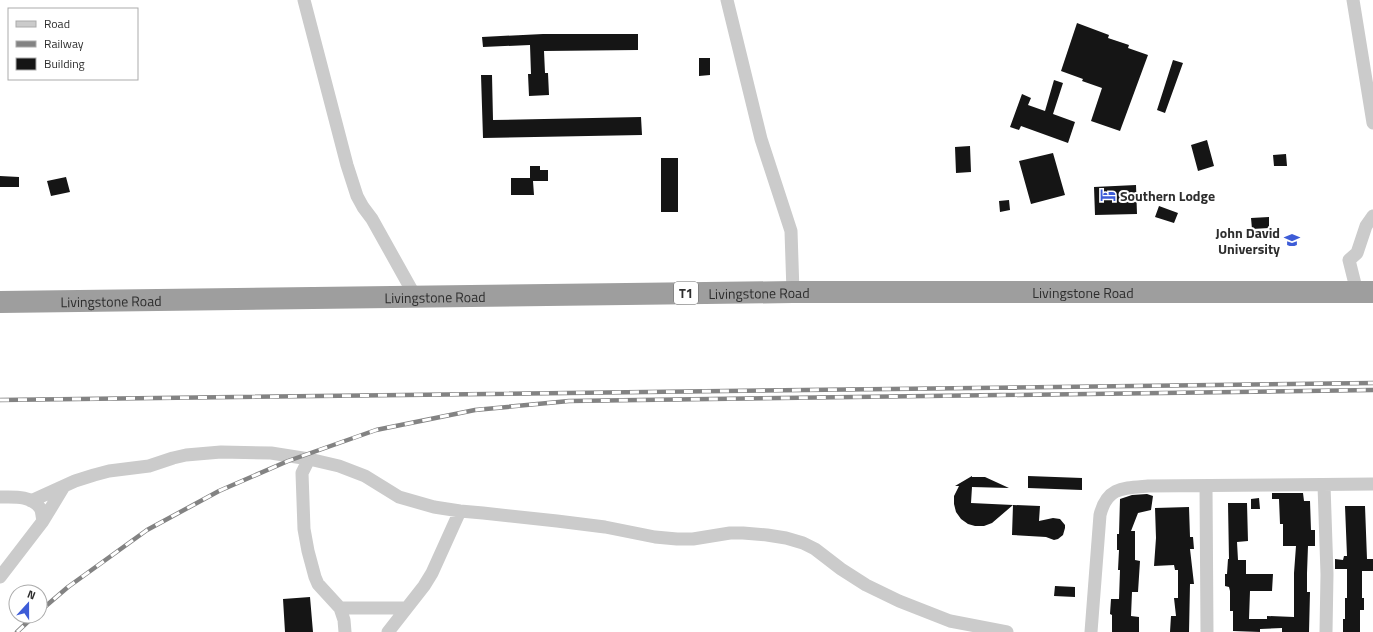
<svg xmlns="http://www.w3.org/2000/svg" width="1373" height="632" font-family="'Titillium Web',sans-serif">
  <rect width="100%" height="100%" fill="#fff"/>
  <!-- building -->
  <path fill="#151515" d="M1077,23L1109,35L1108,38L1129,45L1128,48L1148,55L1120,131L1091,121L1102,88L1082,81L1083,79L1061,71Z
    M543,34H638V50L544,51L545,73H548L549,95L529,96L528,74H531L530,45L483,47L482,37Z
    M699,58H710V75L699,76Z
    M1173,60L1183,63L1165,113L1157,110Z
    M481,75H492L493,120L641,117L642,135L483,138Z
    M1054,80L1063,83L1053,114L1075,122L1068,143L1021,126L1019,130L1010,127L1022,94L1031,98L1028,105L1045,111Z
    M1207,140L1214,166L1198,171L1191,145Z
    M970,146L971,172L956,173L955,147Z
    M1053,153L1065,195L1031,204L1019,161Z
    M1286,154L1287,166H1274L1273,155Z
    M661,158H678V212H661Z
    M530,166H540V170H548V181H533L534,195H511V178H530Z
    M0,176L19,177V187H0Z
    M66,177L70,192L51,196L47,181Z
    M1136,185L1137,214L1095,215L1094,187Z
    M1009,200L1010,210L1000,212L999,201Z
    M1159,206L1178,213L1174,223L1155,217Z
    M1269,217V228L1252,229L1251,218Z
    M972,476V477H985L1009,488L972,487L971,503L1013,505L992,523L984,526H975L968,524L961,519L956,512L954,504V496L959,486H955Z
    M1028,476L1082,478V490L1028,488Z
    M1272,493H1303L1304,501H1310L1311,530H1315V546H1308L1307,573V592H1310L1309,632H1282V628L1260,629V632L1233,631V611H1230V591L1229,587L1225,586V574H1227L1228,559H1229L1228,503H1247L1248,541L1237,542L1238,560H1246V574H1273L1272,591H1250L1249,619H1267V616L1294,617V573L1296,546H1283V524H1280L1279,499H1272Z
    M1147,494L1153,496L1151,510L1138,513L1131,531H1135V560L1140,561L1138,592H1132L1131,616L1139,617V632H1112V615L1110,614L1111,599H1119L1120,570H1118L1119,550H1117V534H1119L1120,499L1132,495Z
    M1259,498L1260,509H1251V499Z
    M1013,505L1040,506L1039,521L1053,518L1060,519L1065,525V528L1063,535L1058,539L1054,540L1046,537L1012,535Z
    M1345,506H1365L1367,559H1373V571H1362V598H1364V610H1360V632H1343V619H1345V598H1347V569H1335V559L1343,560L1344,556H1347Z
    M1189,507L1190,537H1193L1194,549H1190L1194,584H1190L1189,632H1170L1171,616H1176L1174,598H1178V570H1175L1174,565L1154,566L1156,538L1155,508Z
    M1055,586L1075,587V597L1054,596Z
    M310,597L313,632H285L283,599Z"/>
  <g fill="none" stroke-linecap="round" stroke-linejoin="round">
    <!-- minor -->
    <path stroke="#cbcbcb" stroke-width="13" d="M304,0L347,165L357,196L363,207L372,219L415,296
      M727,0L761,139L791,231L793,292
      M1353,0L1373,123
      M1357,292L1349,260L1357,253L1366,226L1373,216
      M309,459L302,473L304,529L308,551L315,577L318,584L340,608L344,620L345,632
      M1324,485L1327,574L1326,632
      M1206,486L1207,632
      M0,497C13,497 31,495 40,508C42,511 42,517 43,521L0,577
      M31,501L75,481L94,475L109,471L149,466L173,458L186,455L221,452L271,453L309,459L339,466L365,476L399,497L434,507L460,511L483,513L557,521L605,527L655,537L677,539H693L730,533H743L767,535L786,538L803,543L815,549L841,569L866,585L899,601L950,621L1007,632
      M43,521L63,488
      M340,608H406
      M388,632L424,586L432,573L460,511
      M1091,632L1100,515C1107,487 1123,488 1148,486L1373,484"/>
    <!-- trunk -->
    <path stroke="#9e9e9e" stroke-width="22" id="s1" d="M0,302L793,292H1373"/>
    <defs>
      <path id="rail" d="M0,400L1373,383
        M40,611L68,587L147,530L219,491L288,461L376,430L475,410L569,401L1373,390
        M17,632L34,616"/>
    </defs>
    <!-- rail casing -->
    <use href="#rail" stroke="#838383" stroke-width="4.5"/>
    <!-- rail -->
    <use href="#rail" stroke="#fff" stroke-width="3" stroke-dasharray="9" stroke-linecap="butt"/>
  </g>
  <!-- icons -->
  <defs>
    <symbol id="hotel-bare" viewBox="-9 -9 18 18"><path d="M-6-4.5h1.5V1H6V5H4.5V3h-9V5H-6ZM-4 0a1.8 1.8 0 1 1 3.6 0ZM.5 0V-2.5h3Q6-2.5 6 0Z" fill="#3d5cd7" stroke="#fff" stroke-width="2.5" paint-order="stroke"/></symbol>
    <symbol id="university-bare" viewBox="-9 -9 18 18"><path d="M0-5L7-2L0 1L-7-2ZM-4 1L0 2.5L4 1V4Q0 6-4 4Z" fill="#3d5cd7" stroke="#fff" stroke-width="2.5" paint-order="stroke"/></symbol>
  </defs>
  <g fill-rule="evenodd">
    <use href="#hotel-bare" x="1097" y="184" width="22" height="22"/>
    <use href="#university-bare" x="1281" y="229" width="22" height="22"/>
  </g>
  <g text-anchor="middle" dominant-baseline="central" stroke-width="4" stroke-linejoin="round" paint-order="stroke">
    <!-- shield labels -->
    <rect fill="#fff" stroke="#6d6d6d" stroke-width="1" x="674" y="282" width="24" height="22" rx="3"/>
    <g font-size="13" font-weight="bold" fill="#2e2e2e">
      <text x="686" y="293">T1</text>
    </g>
    <!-- poi labels -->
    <g font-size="14" font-weight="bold" fill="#2e2e2e" stroke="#fff" text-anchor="start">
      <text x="1120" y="195">Southern Lodge</text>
      <text x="1280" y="232" text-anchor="end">John David<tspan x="1280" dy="16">University</tspan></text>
    </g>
    <!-- street labels -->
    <g font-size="14" fill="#2e2e2e" stroke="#fff">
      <text stroke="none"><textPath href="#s1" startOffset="1083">Livingstone Road</textPath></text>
      <text stroke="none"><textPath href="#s1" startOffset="759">Livingstone Road</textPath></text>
      <text stroke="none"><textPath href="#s1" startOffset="435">Livingstone Road</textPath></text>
      <text stroke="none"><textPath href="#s1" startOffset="111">Livingstone Road</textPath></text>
    </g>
  </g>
  <!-- legend -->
  <rect x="8" y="8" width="130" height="72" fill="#ffffff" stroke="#ababab"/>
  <rect x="16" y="21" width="20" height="6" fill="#cbcbcb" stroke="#ababab"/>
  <text x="44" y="28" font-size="12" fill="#2e2e2e">Road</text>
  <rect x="16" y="41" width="20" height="6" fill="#838383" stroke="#ababab"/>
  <text x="44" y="48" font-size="12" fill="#2e2e2e">Railway</text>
  <rect x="16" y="58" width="20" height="12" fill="#151515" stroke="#ababab"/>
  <text x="44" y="68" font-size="12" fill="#2e2e2e">Building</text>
  <!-- north arrow -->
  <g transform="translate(28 604) rotate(21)"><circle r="19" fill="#ffffff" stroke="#ababab"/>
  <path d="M0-3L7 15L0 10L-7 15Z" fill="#3d5cd7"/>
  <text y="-6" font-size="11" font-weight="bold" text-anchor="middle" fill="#2e2e2e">N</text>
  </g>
</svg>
